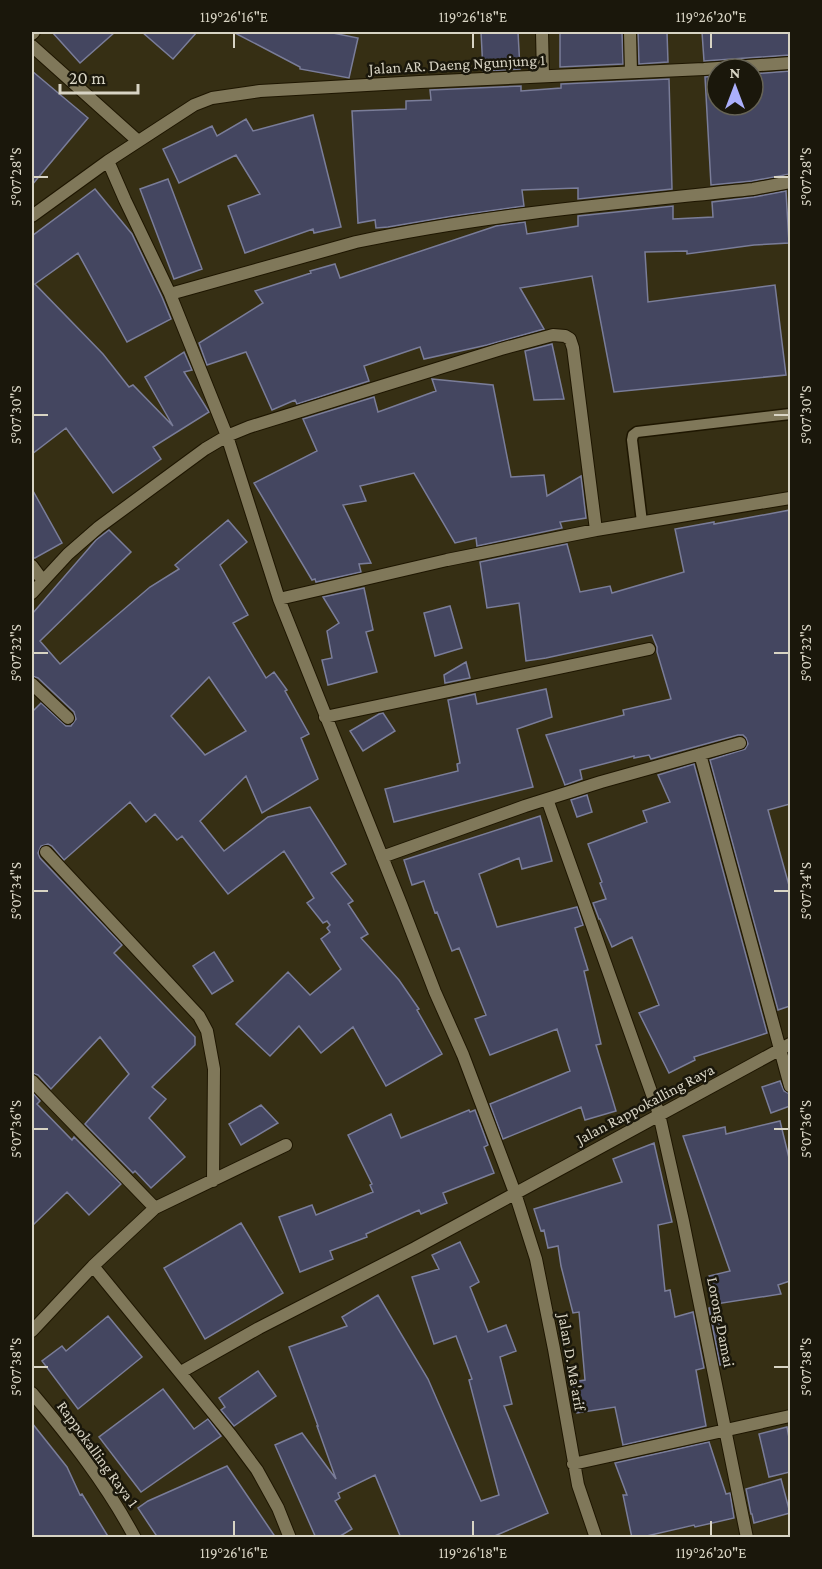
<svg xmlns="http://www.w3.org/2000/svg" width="822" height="1569" font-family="'Crimson Pro',serif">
  <rect width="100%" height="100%" fill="#362f14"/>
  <!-- building -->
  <path fill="#444660" stroke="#7a7d99" stroke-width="1.5" fill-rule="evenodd" d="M52,32H115L80,63Z
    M142,32H197L173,59Z
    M233,32H328L358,38L349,78L300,69V67Z
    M481,32H518L520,69L483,71Z
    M560,32H622L623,64L560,67Z
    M638,32H667L668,62L639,64Z
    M702,32H790V55L704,61Z
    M32,71L88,118L32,185Z
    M790,71V174L752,181L711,185L705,77L717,76V105H753V74Z
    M669,79L672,189L578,199V188L522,190L524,206L453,216L388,227L376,228L375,220L358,223L352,111L406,109V101L431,100L430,90L521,86V91L561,88V84Z
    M313,115L341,227L314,233L313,229L245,253L228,206L260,194L236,155L179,183L163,149L212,126L217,136L246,119L253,131Z
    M168,179L202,269L174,279L140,189Z
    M95,189L132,234L162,297L171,319L127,342L78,253L35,284L103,354L129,387L133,385L173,426L145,377L184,352L192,370L184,372L209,412L153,447L161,459L113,493L66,428L32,454V236Z
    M786,191L789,243L754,245L687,254V251L645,252L648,302L775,285L786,375L614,392L592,276L520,288L544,329L487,345L424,359L420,347L364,366L369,381L297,404L295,400L272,410L246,352L207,365L199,343L263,303L255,291L311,273L310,271L335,264L340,278L496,226L525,222L527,234L578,226V216L673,206V219L713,217L712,202L754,197Z
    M552,344L564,399L534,400L525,351Z
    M432,379L493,385L511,477L544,475L547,496L581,476L586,518L560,522L562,528L477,546L476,538L455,543L414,473L360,486L366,501L343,505L371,563L359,564L361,572L316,582L315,579L312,580L254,483L317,451L303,419L374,397L378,412L436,391Z
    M32,489L62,543L35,558H32Z
    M790,510V804L768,810L790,889V1006L778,1010L710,760L745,749L748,744L746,738L743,735H738L651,759L649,755L634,758V756L580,770L582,779L565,785L546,735L624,715L623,710L671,699L657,652V647L652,635L546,658L526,661L519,603L487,608L480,562L567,544L580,592L610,586L612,593L684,572L675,529L714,522V524Z
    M228,520L247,542L220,565L248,615L233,623L266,678L274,672L287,690L285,691L309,734L301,738L318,779L262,813L246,776L200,821L224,851L268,817L310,807L346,864L331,873L353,901L348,904L368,934L361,938L399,980L419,1009L417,1010L442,1054L386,1086L353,1027L321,1053L299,1026L270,1056L236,1024L288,972L310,995L341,969L321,939L330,932L327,928L330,925L327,921L323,923L307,903L314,898L284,851L228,894L182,836L177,840L155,814L146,822L130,802L64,860L52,846L48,844L41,846L38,853L40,858L122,945L114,953L195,1037V1045L152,1087L166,1099L149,1118L185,1157L151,1188L135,1171L133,1173L85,1124L129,1074L100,1037L51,1089L38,1075L32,1073V712L41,703L66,726H71L76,719L74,712L38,678L32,676V614L96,540L109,530L131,552L40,641L60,664L150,587L179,569L175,565ZM209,677L246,731L205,755L171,716Z
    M364,588L373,630L366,632L377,672L328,685L322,660L332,658L327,631L339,623L323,597Z
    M450,606L462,648L435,656L424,613Z
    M466,662L470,678L445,683L444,675Z
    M546,689L552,717L517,729L533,787L394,822L385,789L458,771L457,764L460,763L448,700L475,694L477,704Z
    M383,713L395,731L363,751L350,731L379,714Z
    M694,764L767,1033L694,1057L695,1060L669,1073L639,1013L659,1005L632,937L612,947L600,919H599L593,903L606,899L600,883L602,882L588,844L647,822L643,811L670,802L658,775Z
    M587,795L592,812L577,817L571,800Z
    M540,816L552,861L522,869L519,858L479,874L497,927L577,907L583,925L575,928L588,970L584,971L601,1044L596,1045L616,1111L585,1120L581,1107L503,1139L490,1104L570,1071L557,1029L490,1055L475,1019L486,1015L459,948L452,951L437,912L435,913L424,881L412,885L404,860Z
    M214,952L233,981L212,994L193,966Z
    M780,1081L784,1091L790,1094V1106L771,1113L762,1087Z
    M32,1092L40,1101L37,1104L72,1140L74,1137L121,1184L89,1215L67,1192L32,1226Z
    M261,1105L278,1123L241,1145L229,1124Z
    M469,1110L470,1112L475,1110L488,1145L484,1147L494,1173L443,1193L447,1203L421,1214L419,1210L366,1234L367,1237L330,1251L333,1259L300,1272L279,1217L312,1205L316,1215L373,1192L370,1185L372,1184L348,1135L391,1114L401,1138Z
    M780,1121L790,1162V1281L778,1285L781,1294L716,1304L709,1276L730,1271L683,1136L725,1127L726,1134Z
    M654,1143L672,1222L658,1225L665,1291L670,1290L675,1317L693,1312L704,1368L696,1370L706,1426L623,1445L615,1407L577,1413L572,1382L585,1380L579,1312L573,1313L561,1266L558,1246L548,1248L544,1230L541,1231L534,1209L622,1182L613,1159Z
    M241,1223L283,1293L205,1339L164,1268Z
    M460,1242L479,1282L470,1287L488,1332L506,1325L516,1351L500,1357L512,1404L504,1406L548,1513L490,1538H401L375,1475L338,1493L340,1498L335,1501L352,1529L337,1538H316L275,1445L302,1433L336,1479L317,1426H318L289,1347L347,1326L342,1317L378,1295L428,1379L481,1501L499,1495L469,1380L472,1379L456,1336L434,1344L412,1277L439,1269L432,1255Z
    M714,1307L730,1362L720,1365L709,1308Z
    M108,1316L142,1357L78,1409L42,1361L62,1346L66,1351Z
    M258,1371L276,1396L234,1426L221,1410L225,1407L219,1398Z
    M163,1389L194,1429L208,1419L221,1436L141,1492L99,1437Z
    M32,1423L67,1467L80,1495L82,1494L109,1538H32Z
    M787,1427L790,1443V1472L769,1477L759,1434Z
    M709,1442L726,1494L730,1493L734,1518L695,1527L694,1525L638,1538H632L623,1495H627L615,1463Z
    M227,1466L276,1538H158L138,1508L148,1501Z
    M781,1479L790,1513L754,1523L752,1514H751L746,1489Z"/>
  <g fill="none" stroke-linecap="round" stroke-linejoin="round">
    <defs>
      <path id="lane" d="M642,522L632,440L633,435L637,432L790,414"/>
      <path id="street" d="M542,32L543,76
        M630,32L631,72
        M32,34L34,32
        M32,46L138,141
        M108,161L125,200L170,294L227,436L279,599L401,904L435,992L463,1055L515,1193L536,1259L554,1349L578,1485L596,1538
        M32,216L108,161L194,105L212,98L260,91L420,82L704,69L790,63
        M170,294L356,242C487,214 620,203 753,189L790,182
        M32,566L43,581
        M32,593L68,554L99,527L205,449L227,436L249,427L501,349L553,335L565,336L570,339L573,348L596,530
        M279,599L447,560L596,530L790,498
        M32,684L68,718
        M325,717L649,649
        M700,754L790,1086
        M547,799L659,1114L683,1221L747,1538
        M46,852L199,1016L207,1031L214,1069L213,1181
        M382,857L525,806L601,782L740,743
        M32,1081L155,1208L93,1266L32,1331
        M155,1208L286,1145
        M93,1266L231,1435L257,1470L278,1508L290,1538
        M181,1372L259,1328L415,1248L790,1044
        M32,1393C70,1438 107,1485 135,1538
        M573,1464L790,1416"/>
    </defs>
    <!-- lane casing -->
    <use href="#lane" stroke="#1e1600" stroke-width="13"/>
    <!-- street casing -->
    <use href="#street" stroke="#1e1600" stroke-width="14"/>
    <!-- lane -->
    <use href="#lane" stroke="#80785a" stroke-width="10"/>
    <!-- street -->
    <use href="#street" stroke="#80785a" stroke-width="12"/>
  </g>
  <!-- ticks -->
  <path fill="none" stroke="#d8d4c4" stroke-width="2" d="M234,33V48M473,33V48M711,33V48M33,177H48M774,177H789M33,415H48M774,415H789M33,653H48M774,653H789M33,891H48M774,891H789M33,1129H48M774,1129H789M33,1367H48M774,1367H789M234,1521V1536M473,1521V1536M711,1521V1536"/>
  <g text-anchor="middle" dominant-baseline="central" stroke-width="5" stroke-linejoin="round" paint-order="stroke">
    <!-- street labels -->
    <g font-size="16" fill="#d8d4c4" stroke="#1a170b">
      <text transform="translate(457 64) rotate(-3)">Jalan AR. Daeng Ngunjung 1</text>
      <text transform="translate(645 1104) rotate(-28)">Jalan Rappokalling Raya</text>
      <text transform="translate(721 1322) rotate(79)">Lorong Damai</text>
      <text transform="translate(572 1362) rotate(80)">Jalan D. Ma'arif</text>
      <text transform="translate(98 1454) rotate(54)">Rappokalling Raya 1</text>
    </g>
  </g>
  <!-- border -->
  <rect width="822" height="1569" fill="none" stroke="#1a170b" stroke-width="66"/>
  <!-- north arrow -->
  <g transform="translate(735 87)"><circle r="28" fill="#1a170b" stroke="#666355" stroke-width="1.5"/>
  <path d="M0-4.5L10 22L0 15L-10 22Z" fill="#abaffb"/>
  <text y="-9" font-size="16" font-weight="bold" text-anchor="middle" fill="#d8d4c4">N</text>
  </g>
  <!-- scale -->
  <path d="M60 84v9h78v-9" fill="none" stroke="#d8d4c4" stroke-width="3"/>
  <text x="69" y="84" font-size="18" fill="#d8d4c4" stroke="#1a170b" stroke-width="4.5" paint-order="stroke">20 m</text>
  <rect x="33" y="33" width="756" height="1503" fill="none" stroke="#d8d4c4" stroke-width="2"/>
  <g font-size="15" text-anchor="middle" fill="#d8d4c4">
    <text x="234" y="22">119°26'16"E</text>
    <text x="473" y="22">119°26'18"E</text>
    <text x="711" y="22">119°26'20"E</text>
    <text transform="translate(16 177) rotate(-90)" y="5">5°07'28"S</text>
    <text transform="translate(806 177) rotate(-90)" y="5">5°07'28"S</text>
    <text transform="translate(16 415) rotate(-90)" y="5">5°07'30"S</text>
    <text transform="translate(806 415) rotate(-90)" y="5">5°07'30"S</text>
    <text transform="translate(16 653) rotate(-90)" y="5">5°07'32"S</text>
    <text transform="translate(806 653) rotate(-90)" y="5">5°07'32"S</text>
    <text transform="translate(16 891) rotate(-90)" y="5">5°07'34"S</text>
    <text transform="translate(806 891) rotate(-90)" y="5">5°07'34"S</text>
    <text transform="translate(16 1129) rotate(-90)" y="5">5°07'36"S</text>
    <text transform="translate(806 1129) rotate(-90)" y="5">5°07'36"S</text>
    <text transform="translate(16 1367) rotate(-90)" y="5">5°07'38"S</text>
    <text transform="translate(806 1367) rotate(-90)" y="5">5°07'38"S</text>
    <text x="234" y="1558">119°26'16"E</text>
    <text x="473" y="1558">119°26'18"E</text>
    <text x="711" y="1558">119°26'20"E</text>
  </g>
</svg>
